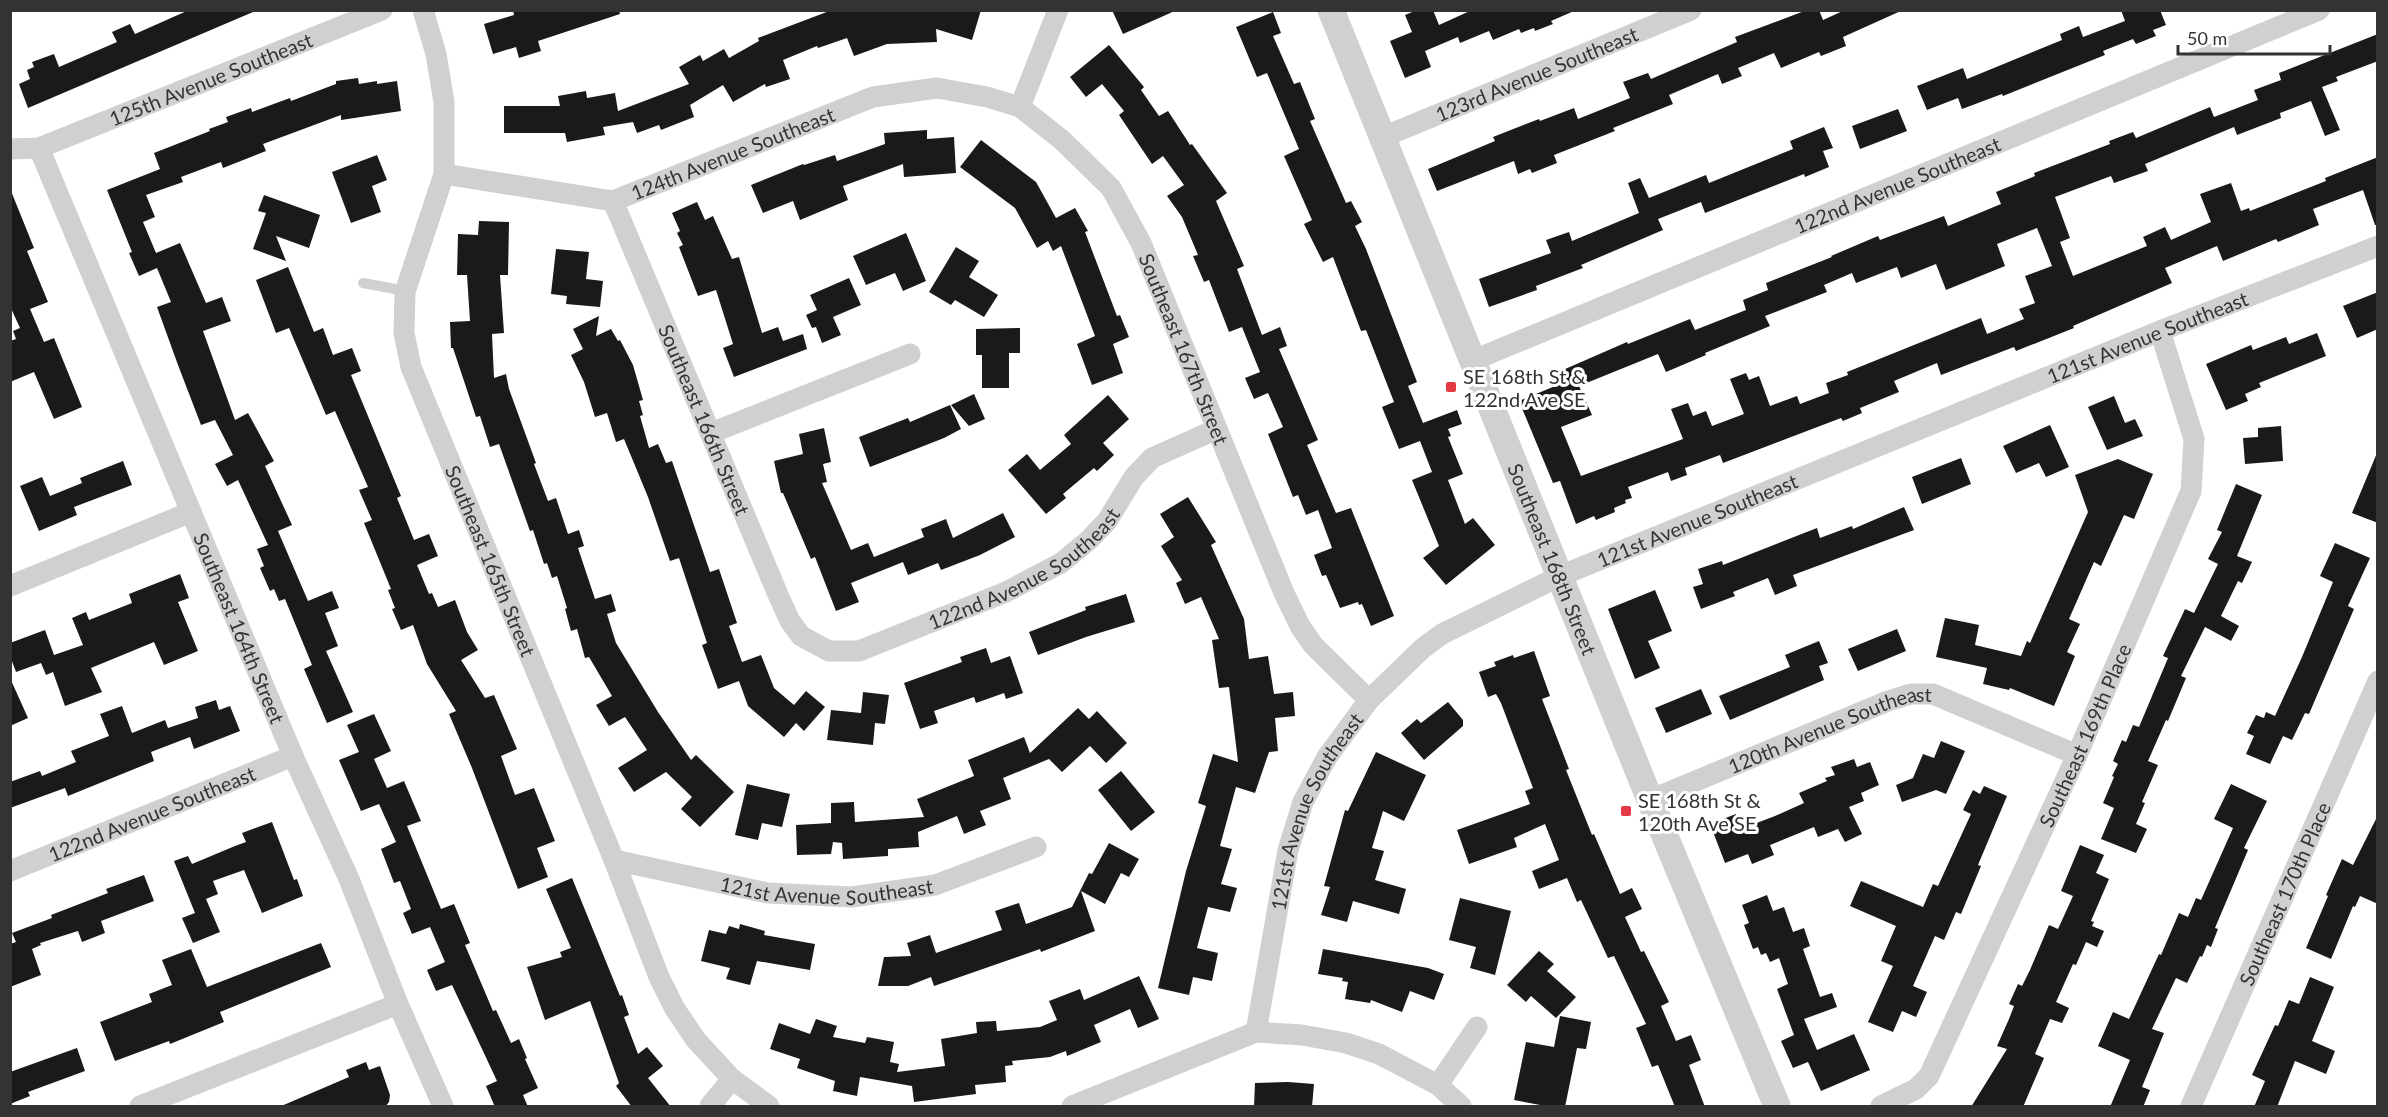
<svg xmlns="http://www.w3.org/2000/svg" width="2388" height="1117" font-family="Lato,sans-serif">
  <rect width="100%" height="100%" fill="#fff"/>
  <!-- building -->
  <path fill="#1a1a1a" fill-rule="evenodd" d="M189,10H258L28,108L19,84L30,79L27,70L34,67L32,62L54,54L59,67L117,42L112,32L130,24L135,34Z
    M513,10H619L620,14L538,41L541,51L519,58L516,47L493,54L484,24L514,15Z
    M832,10H981L972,40L936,29L937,42L887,44L854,56L847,38L818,48L817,46L783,60L790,79L766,87L765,84L733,102L723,85L690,105L694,117L661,130L659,125L637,133L633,122L603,127L605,135L567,142L565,133H504V106H560L558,96L586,91L587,98L615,93L618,111L689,84L679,67L700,55L703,61L724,49L729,58L759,41L758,38Z
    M1112,10H1177L1123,34Z
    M1417,10H1433L1439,25L1472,10L1574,11L1551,21L1553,24L1535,31L1534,28L1521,33L1519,29L1493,40L1489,31L1460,43L1458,37L1425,51L1431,67L1405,78L1390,41L1412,32L1405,15Z
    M1807,10H1819L1823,20L1845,10H1903L1843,37L1846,46L1821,56L1819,52L1781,68L1774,53L1738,68L1742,76L1722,84L1718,74L1669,95L1673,104L1613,128L1615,131L1554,155L1557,163L1532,173L1530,169L1518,174L1514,161L1437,191L1428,169L1495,141L1493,137L1539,119L1540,121L1574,108L1578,119L1630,98L1623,82L1648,73L1651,79L1737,42L1735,37Z
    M2121,10H2160L2166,25L2153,30L2156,36L2136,44L2133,39L2103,51L2105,55L2003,96L2002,94L1962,109L1958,98L1927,110L1917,86L1963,68L1967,79L2062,40L2060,34L2079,26L2083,37L2125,21Z
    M1273,12L1281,33L1273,36L1294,84L1300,82L1315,119L1310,121L1346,203L1351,201L1362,222L1355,226L1366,249L1417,382L1408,386L1423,423L1457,410L1462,424L1448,429L1451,436L1448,437L1463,474L1448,480L1465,524L1473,518L1495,545L1446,585L1423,558L1439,546L1412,480L1432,472L1420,441L1399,449L1382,407L1394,402L1366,330L1361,331L1333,257L1323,262L1304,224L1312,220L1284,156L1299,149L1267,73L1257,77L1236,27Z
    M2378,34V61L2336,77L2338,81L2322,87L2340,130L2325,136L2311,101L2280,113L2281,118L2237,135L2234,127L2145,164L2148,171L2114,183L2111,176L2055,197L2070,238L2060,242L2073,276L2147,246L2143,237L2165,227L2171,240L2211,222L2200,194L2231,183L2241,211L2249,208L2250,211L2326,181L2325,178L2378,157V225H2375L2363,190L2313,209L2319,225L2278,242L2276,239L2223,261L2217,246L2165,268L2172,283L2073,326L2074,328L2016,351L2014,347L1941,375L1937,363L1894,381L1899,392L1860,408L1862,413L1843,421L1841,418L1723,463L1720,455L1685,468L1687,475L1671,481L1668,472L1628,487L1632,498L1625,500L1626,503L1614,508L1615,512L1596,520L1594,516L1576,524L1560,481L1553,483L1519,401L1560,384L1556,373L1627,342L1628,344L1690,319L1695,330L1746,310L1743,300L1768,290L1766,283L1832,257L1831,256L1878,236L1880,240L1944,216L1948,226L2001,204L1996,192L2035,176L2034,173L2110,144L2109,141L2133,132L2136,138L2210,107L2214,117L2258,100L2254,90L2281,80L2279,73ZM2037,228L2052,266L2025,276L2035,303L2019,309L2024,319L1987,334L1981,318L1847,372L1848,375L1826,383L1829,393L1800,404L1797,396L1770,406L1759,376L1749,380L1746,373L1730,379L1744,414L1712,426L1706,411L1693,416L1688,403L1671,409L1683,439L1581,476L1561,427L1592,415L1579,386L1658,354L1666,372L1706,355L1705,353L1770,326L1765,316L1827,292L1824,285L1852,273L1856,283L1897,267L1901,278L1936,264L1946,290L2005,266L1997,244Z
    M1109,45L1144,87L1141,90L1159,116L1168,111L1190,145L1192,144L1227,193L1216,201L1244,266L1237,269L1262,335L1280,327L1287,346L1279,349L1318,440L1307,445L1336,513L1351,508L1394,616L1371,626L1362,604L1359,605L1358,602L1340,608L1326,575L1322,576L1314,555L1332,548L1318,510L1306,515L1298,495L1293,497L1268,434L1283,427L1268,393L1254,399L1245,378L1260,372L1242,327L1229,332L1209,280L1204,282L1193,256L1198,255L1182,217L1167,196L1184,185L1163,156L1152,164L1119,115L1124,111L1102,84L1086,97L1070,77Z
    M358,78L359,84L377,81V84L397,81L401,111L341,120V115L263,144L266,151L223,168L221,162L181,177L183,182L146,195L155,217L143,222L156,253L180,243L206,303L222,297L231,321L203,331L235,420L248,413L274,461L265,466L292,525L278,531L308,601L332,591L339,608L325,613L338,646L326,651L353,712L327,723L304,669L312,665L285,599L279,601L274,589L270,591L260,568L264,566L257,549L268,545L238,480L227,486L215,464L233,455L215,420L201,425L178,365L157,307L171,302L157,268L139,276L129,253L132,252L107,190L160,169L154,153L210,131L209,129L228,122L226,117L251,108L252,112L290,98L291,101L336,84V81Z
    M1898,109L1907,131L1860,149L1852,126Z
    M1824,127L1833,148L1823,151L1829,167L1805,177L1804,174L1705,213L1701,202L1658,219L1663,230L1581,265L1583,268L1536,286L1537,290L1489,307L1479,279L1551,253L1546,240L1569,232L1572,241L1639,213L1628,183L1640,178L1649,198L1706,175L1709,183L1793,149L1790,141Z
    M927,130V139L954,137L956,173L904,177L903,164L843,186L848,200L800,220L793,201L763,213L751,185L803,164L804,165L835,155L837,161L885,144L884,133Z
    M981,140L1036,182L1056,218L1075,208L1088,231L1085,232L1117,316L1120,315L1129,337L1113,344L1123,373L1092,385L1077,344L1095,336L1061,246L1053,251L1048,241L1037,248L1015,208L960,167Z
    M377,155L387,180L372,186L381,212L351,223L332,172Z
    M11,191L34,248L27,251L48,302L30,309L44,342L54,338L82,407L54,419L34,372L10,382V341L16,339L13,331L20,328L10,306Z
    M264,195L320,215L309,248L276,236L286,261L253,249L266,213L258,211Z
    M697,202L705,220L713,216L732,259L739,257L762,333L778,327L783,341L803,334L807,349L734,377L723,348L733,344L716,290L698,296L679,247L683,245L677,233L680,231L672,213Z
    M479,221L509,222L508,275H500L504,333L492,334L494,378L506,374L509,389L536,463L534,464L548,501L556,498L568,534L579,530L584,546L578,548L595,599L611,594L616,611L607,614L616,643L658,712L691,760L696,755L734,792L700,827L681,809L692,797L666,772L634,792L618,768L647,750L625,717L609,726L596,705L612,696L589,657L585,658L577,629L571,631L565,609L567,608L557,576L552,578L547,563L544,564L533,530L530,531L499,444L490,447L480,416L476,417L453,348H451L450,322L470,321L467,275H457L458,234L478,235Z
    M906,233L926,281L903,291L895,273L866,285L853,256Z
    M956,247L979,261L969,277L998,295L984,317L955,300L951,305L929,292Z
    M556,249L589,252L586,279L603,281L600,307L566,304L567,296L551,294Z
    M288,267L314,332L323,328L333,355L352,348L361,371L351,375L401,496L397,498L414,540L429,534L438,556L417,565L429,594L432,593L438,607L455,600L467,632L478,650L461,660L485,698L494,695L517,749L501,756L515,795L534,788L555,841L537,848L548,877L518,889L472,768L449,714L456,711L427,664L413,625L401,630L392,609L395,608L388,590L391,589L364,523L372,520L359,490L368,487L335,411L326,415L289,328L276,333L256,280Z
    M849,278L861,305L833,317L841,335L822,343L816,327L812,328L806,315L817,310L810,295Z
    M2378,292V329L2357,338L2343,306Z
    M599,316L596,336L611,329L618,341L620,340L633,365L643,400L639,401L643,415L640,416L649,448L658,444L666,463L672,461L710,572L719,569L737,623L729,626L742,662L761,655L774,688L794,705L806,691L825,707L804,731L796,723L784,737L748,706L739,681L718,689L702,645L707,643L679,558L670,561L648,497L624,439L616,442L607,413L595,417L584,382L571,355L583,349L573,329Z
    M1020,328V353H1009V388H982V355H976V329Z
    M2317,333L2326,356L2259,383L2261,387L2245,394L2248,401L2226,410L2206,364L2251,345L2253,350L2286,337L2289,344Z
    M974,394L985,419L969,426L951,405Z
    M1108,395L1129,419L1103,443L1114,455L1097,471L1094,468L1063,494L1066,498L1046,514L1008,470L1027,454L1040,470L1071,444L1064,435Z
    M2114,396L2125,423L2135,419L2143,436L2107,450L2088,407Z
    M950,405L961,429L944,438L870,467L859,437L908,418L910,422Z
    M2050,425L2069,467L2046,477L2039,463L2016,473L2003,446Z
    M2281,426L2283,461L2245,464L2243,438L2258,437V428Z
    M824,428L831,462L823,464L827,482L822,483L851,550L868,543L874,557L924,537L921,529L946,519L953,538L1003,513L1015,537L980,555L941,570L938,563L908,575L903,562L851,583L859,602L836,611L815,557L811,559L783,493H781L774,461L803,454L799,434Z
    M2377,453H2378V523L2352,513Z
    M1961,458L1971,484L1922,504L1912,477Z
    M2118,459L2153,474L2134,519L2124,515L2101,566L2094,562L2069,619L2080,624L2067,652L2075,656L2054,706L2010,688L2009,690L1983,684L1987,668L1936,657L1945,618L1979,625L1975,645L2021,656L2027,641L2030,643L2088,512L2075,475Z
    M123,461L132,485L74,507L77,515L39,531L20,486L42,477L50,496L82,483L80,478Z
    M2236,484L2262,495L2237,556L2252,562L2242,583L2238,581L2221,616L2239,626L2231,641L2205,627L2181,676L2186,678L2168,721L2166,720L2148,761L2158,765L2142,802L2145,803L2136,824L2147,829L2136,853L2101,839L2114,808L2103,803L2114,777L2112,776L2118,764L2113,761L2122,740L2126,742L2133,725L2139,727L2168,658L2163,656L2185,609L2194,613L2218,564L2208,559L2222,532L2217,530Z
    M1188,497L1216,542L1211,545L1244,619L1249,659L1268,656L1274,694L1293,692L1295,716L1275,718L1278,751L1269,752L1255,793L1236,787L1220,846L1232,849L1221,884L1237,888L1230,912L1208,907L1197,948L1218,953L1212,981L1193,977L1189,995L1158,988L1186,871L1206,806L1198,803L1213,754L1238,762L1229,687L1219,688L1212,640L1219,639L1201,597L1185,604L1176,583L1182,580L1161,546L1174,537L1160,514Z
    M1904,507L1914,530L1793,575L1797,586L1775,595L1768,578L1733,592L1735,596L1701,609L1693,587L1703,584L1698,569L1722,561L1723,565L1817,528L1820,538L1852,526L1853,529Z
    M2335,543L2370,558L2348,606L2354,609L2309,714L2305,713L2292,740L2283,736L2270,764L2246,754L2254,736L2247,733L2256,715L2264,718L2266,712L2275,716L2302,657L2333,582L2320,576Z
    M180,574L189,598L178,602L198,651L164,665L154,642L91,668L102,692L65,706L53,672L46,675L41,663L16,672L10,656V643L45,630L54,655L83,645L72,618L86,612L89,620L132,603L129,594Z
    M1655,590L1672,631L1648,641L1660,668L1635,679L1608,609Z
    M1126,594L1135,622L1086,637L1038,655L1029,632L1086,610L1085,607Z
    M1897,629L1906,651L1858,671L1848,649Z
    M1819,641L1828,663L1819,666L1824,680L1730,720L1719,696L1790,667L1785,655Z
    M986,648L991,663L1010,656L1023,693L1006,699L1004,693L976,703L974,697L934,711L938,723L920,729L904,683L962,662L960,657Z
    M1534,651L1550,696L1542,699L1569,769L1566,770L1592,835L1594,834L1620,894L1632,888L1642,909L1625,917L1641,952L1644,951L1669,1002L1661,1006L1676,1041L1691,1035L1701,1060L1689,1065L1705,1107H1675L1658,1065L1652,1067L1636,1028L1646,1024L1614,956L1608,958L1581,900L1577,902L1567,878L1539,889L1532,871L1559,860L1545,824L1514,838L1517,847L1469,864L1457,830L1530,804L1525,791L1533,788L1501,703L1496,694L1488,697L1479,672L1496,666L1494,662L1513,655L1514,658Z
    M10,678L28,718L10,726Z
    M1701,689L1712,714L1666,733L1655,708Z
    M863,692L889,695L885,724L875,723L873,745L827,740L831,710L861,713Z
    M216,700L219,710L230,706L240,731L194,749L190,737L151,752L154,761L68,796L65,788L10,808V782L40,771L42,776L76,762L71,751L109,736L100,714L122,706L132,733L165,720L168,728L198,718L195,707Z
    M1448,702L1463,720V726L1424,760L1401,733L1417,719L1421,723Z
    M1078,708L1089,719L1097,711L1127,743L1106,763L1090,746L1062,772L1049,759L1003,778L1011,799L980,811L986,825L964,834L957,816L918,832L919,847L888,849V856L843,859L842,843L833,842L831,854L797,855L796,825L831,823V803L854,802L855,822L924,817L917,799L974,776L968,760L1024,737L1030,753Z
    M374,714L391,751L374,759L387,788L404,781L421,821L407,826L441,909L454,904L470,943L465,945L493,1011L496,1010L511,1043L519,1039L527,1058L525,1059L538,1088L523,1095L528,1107H495L486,1086L497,1081L452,985L436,991L427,970L445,962L430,927L412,934L403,913L411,909L400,881L394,883L381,849L396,842L379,804L361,811L339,760L359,752L347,725Z
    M1941,741L1965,751L1946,794L1936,790L1902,802L1896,785L1913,778L1923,754L1934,758Z
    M1376,752L1426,775L1404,821L1383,811L1372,848L1384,851L1375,880L1406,889L1399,914L1353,901L1347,922L1321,915L1330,887L1324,886L1345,810L1348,811Z
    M1854,759L1857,767L1870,762L1879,785L1861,793L1864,801L1849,807L1862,834L1845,842L1838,829L1818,837L1814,827L1770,845L1774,855L1752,864L1748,854L1725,863L1710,824L1736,814L1741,829L1775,816L1804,803L1799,793L1827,781L1825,778L1835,775L1831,767Z
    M1121,771L1155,812L1131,831L1098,790Z
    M747,784L790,794L782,827L762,823L758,840L735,835Z
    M2231,784L2267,801L2244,848L2248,850L2215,928L2218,929L2211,947L2207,945L2202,957L2200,956L2187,983L2176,978L2152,1029L2164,1033L2142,1087L2150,1090L2143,1107H2110L2130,1060L2098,1046L2113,1012L2129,1019L2159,954L2161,955L2179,913L2188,917L2196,898L2201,900L2233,828L2214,819Z
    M1984,786L2007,796L1978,865L1981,866L1961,914L1956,912L1944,940L1935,936L1913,986L1927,992L1916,1017L1902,1011L1893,1032L1868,1022L1893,966L1881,961L1896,926L1850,906L1861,881L1923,907L1933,884L1938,886L1971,814L1963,810L1973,790L1980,794Z
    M2378,815V904L2360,896L2355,907L2353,906L2331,959L2306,948L2328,896L2326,895L2342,859L2353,865Z
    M272,822L294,880L297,879L303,896L262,913L244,870L213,881L218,894L206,899L220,932L193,943L182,918L195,913L174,861L188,856L192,864L235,846L246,842L242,833Z
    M1109,843L1139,859L1129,877L1121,873L1105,904L1081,891L1095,931L1041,952L1040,949L934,986L931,977L908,986H878L884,957L911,956L907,943L930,935L936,953L1002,930L995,911L1019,903L1026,924L1072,907L1089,873L1092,874Z
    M2080,845L2104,855L2096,873L2109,879L2091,921L2094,922L2092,926L2104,931L2097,947L2086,942L2076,965L2073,964L2056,1002L2069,1008L2062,1023L2050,1019L2035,1054L2044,1058L2023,1107H1971L2007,1049L1997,1046L2009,1019L2014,1006L2009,1004L2018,984L2022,986L2030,970L2049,925L2058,929L2073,896L2061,891Z
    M144,875L154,901L101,921L105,933L82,942L78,931L40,943L41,945L32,949L41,975L10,987V944L16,942L12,933L52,918L51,915L108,893L106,889Z
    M572,878L620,996L622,995L629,1015L624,1017L638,1054L647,1047L663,1066L648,1078L671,1107H632L616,1086L619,1083L590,1001L545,1020L527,967L562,957L560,952L571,948L546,889Z
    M1767,895L1773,911L1784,907L1793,932L1804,928L1810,946L1803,949L1820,997L1832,993L1837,1007L1804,1019L1817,1050L1854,1034L1870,1070L1821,1091L1808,1062L1793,1068L1781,1041L1794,1035L1777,989L1788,984L1779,958L1770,962L1766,953L1761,955L1758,947L1753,949L1744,925L1749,923L1742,905Z
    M1460,898L1511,911L1495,975L1470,968L1476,947L1449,940Z
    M740,924L765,931L764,935L815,944L810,970L757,961L750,985L726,979L730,968L701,961L709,930L726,934L729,926L739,929Z
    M321,943L331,967L220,1012L224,1022L170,1044L169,1041L115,1061L100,1022L152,1002L149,994L172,985L162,960L191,949L207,987Z
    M1323,949L1428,968L1444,974L1434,1000L1410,991L1402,1012L1371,1000L1370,1003L1345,999L1348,982L1342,981L1343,978L1318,974Z
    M1539,951L1554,964L1547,971L1576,997L1556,1018L1531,996L1526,1002L1507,985Z
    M1139,976L1159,1019L1138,1028L1130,1009L1094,1025L1101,1042L1067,1056L1066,1051L1050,1057L1012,1061L1013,1065L1005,1066L1006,1082L975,1085L976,1094L914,1102L912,1086L860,1077L857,1096L833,1091L835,1081L797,1068L800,1059L770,1049L779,1023L810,1034L816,1019L837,1026L833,1037L865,1043L867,1037L894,1042L890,1062L899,1064L897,1072L945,1066L941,1039L977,1033L976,1022L996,1021L997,1031L1040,1027L1057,1020L1049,1001L1080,989L1084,1000Z
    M2310,977L2334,987L2312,1041L2335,1051L2326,1074L2295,1061L2277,1107H2254L2265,1081L2252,1075L2275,1025L2278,1026L2289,1000L2299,1004Z
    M1560,1016L1591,1022L1586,1049L1577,1048L1565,1107H1551L1514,1100L1526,1042L1554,1047Z
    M77,1048L85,1071L28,1092L30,1096L10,1104V1072Z
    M366,1062L369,1070L380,1066L390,1095L389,1102L385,1107H279L349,1077L346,1070Z
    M1288,1082L1314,1084L1312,1107H1254L1255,1083Z"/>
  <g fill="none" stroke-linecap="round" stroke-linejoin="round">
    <!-- service -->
    <path stroke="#d0d0d0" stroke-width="10" d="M363,283L406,291"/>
    <!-- minor -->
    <g stroke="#d0d0d0" stroke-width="21">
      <path id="s1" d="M423,10L436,54L444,102V174L405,292L404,333L411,367L614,860L659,977L675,1009L696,1040L732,1079L769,1106"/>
      <path d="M1020,107L1058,10"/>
      <path id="s2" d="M1383,137L1691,10"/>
      <path id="s3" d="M39,148L293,756L349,879L398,1004L443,1106"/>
      <path id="s4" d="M10,149L39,148L382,10"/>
      <path id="s5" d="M444,174L613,201L873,97L937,88L987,97L1020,107L1062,140L1111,188L1141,243L1284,593L1300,626L1313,645L1369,700"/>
      <path id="s6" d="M613,201L779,597L790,621L801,636L829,651H859L1006,592L1061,563L1089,540L1107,521L1134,477L1152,458L1217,429"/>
      <path id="s7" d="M1474,360L2319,10"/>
      <path d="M711,433L910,354"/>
      <path d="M10,586L191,512"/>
      <path id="s8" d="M1650,800L1888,701L1911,694H1933L2077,755"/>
      <path id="s9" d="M614,860L768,893L852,897L935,885L1036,847"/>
      <path id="s10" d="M10,871L293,756"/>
      <path id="s11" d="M1256,1032L1288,850L1303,802L1327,757L1369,700L1423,648L1442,634L1560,576L2160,331L2378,246"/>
      <path d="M1438,1085L1477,1027"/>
      <path d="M140,1106L398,1004"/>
      <path d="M710,1106L732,1079"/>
      <path d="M1072,1106L1256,1032L1302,1035L1346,1043L1379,1054L1438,1085L1461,1106"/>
      <path id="s12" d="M1881,1106L1916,1089L1929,1076L2077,755L2191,491L2194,439L2160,331"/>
      <path id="s13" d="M2191,1106L2378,681"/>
    </g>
    <!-- tertiary -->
    <path stroke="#d0d0d0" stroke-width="27" id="s14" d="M1331,10L1650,800L1777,1106"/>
  </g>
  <!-- markers -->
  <g fill="#e63946" stroke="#fff" stroke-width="2">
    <rect x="1445" y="381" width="12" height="12" rx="3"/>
    <rect x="1620" y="805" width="12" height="12" rx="3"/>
  </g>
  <g text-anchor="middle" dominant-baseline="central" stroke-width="6" stroke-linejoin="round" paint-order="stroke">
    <!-- street labels -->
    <g font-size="20" fill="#333" stroke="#fff">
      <text stroke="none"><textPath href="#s2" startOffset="166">123rd Avenue Southeast</textPath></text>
      <text stroke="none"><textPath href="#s4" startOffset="214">125th Avenue Southeast</textPath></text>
      <text stroke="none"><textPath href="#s5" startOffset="300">124th Avenue Southeast</textPath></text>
      <text stroke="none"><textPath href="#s7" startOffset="458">122nd Avenue Southeast</textPath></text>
      <text stroke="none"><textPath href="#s11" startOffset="1221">121st Avenue Southeast</textPath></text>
      <text stroke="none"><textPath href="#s5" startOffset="900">Southeast 167th Street</textPath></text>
      <text stroke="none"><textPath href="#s6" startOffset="237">Southeast 166th Street</textPath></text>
      <text stroke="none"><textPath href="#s11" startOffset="735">121st Avenue Southeast</textPath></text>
      <text stroke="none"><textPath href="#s14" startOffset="592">Southeast 168th Street</textPath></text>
      <text stroke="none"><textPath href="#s1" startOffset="576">Southeast 165th Street</textPath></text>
      <text stroke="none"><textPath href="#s6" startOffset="722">122nd Avenue Southeast</textPath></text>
      <text stroke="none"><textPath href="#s3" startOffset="520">Southeast 164th Street</textPath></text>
      <text stroke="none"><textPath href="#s8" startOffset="194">120th Avenue Southeast</textPath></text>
      <text stroke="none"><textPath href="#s12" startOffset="432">Southeast 169th Place</textPath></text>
      <text stroke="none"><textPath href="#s10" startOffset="153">122nd Avenue Southeast</textPath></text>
      <text stroke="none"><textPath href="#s11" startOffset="231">121st Avenue Southeast</textPath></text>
      <text stroke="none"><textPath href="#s9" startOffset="216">121st Avenue Southeast</textPath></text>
      <text stroke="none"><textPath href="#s13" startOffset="232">Southeast 170th Place</textPath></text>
    </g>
    <!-- poi labels -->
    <g font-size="20" fill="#333" stroke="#fff" text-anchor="start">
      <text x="1463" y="376">SE 168th St &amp;<tspan x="1463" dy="23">122nd Ave SE</tspan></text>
      <text x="1638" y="800">SE 168th St &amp;<tspan x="1638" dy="23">120th Ave SE</tspan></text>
    </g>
  </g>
  <!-- border -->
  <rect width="2388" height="1117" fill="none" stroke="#333333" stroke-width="24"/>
  <!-- scale -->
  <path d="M2178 45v9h152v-9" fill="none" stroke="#333333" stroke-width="3"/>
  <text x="2187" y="45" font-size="18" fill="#333333" stroke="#ffffff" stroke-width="4.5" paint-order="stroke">50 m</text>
</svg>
